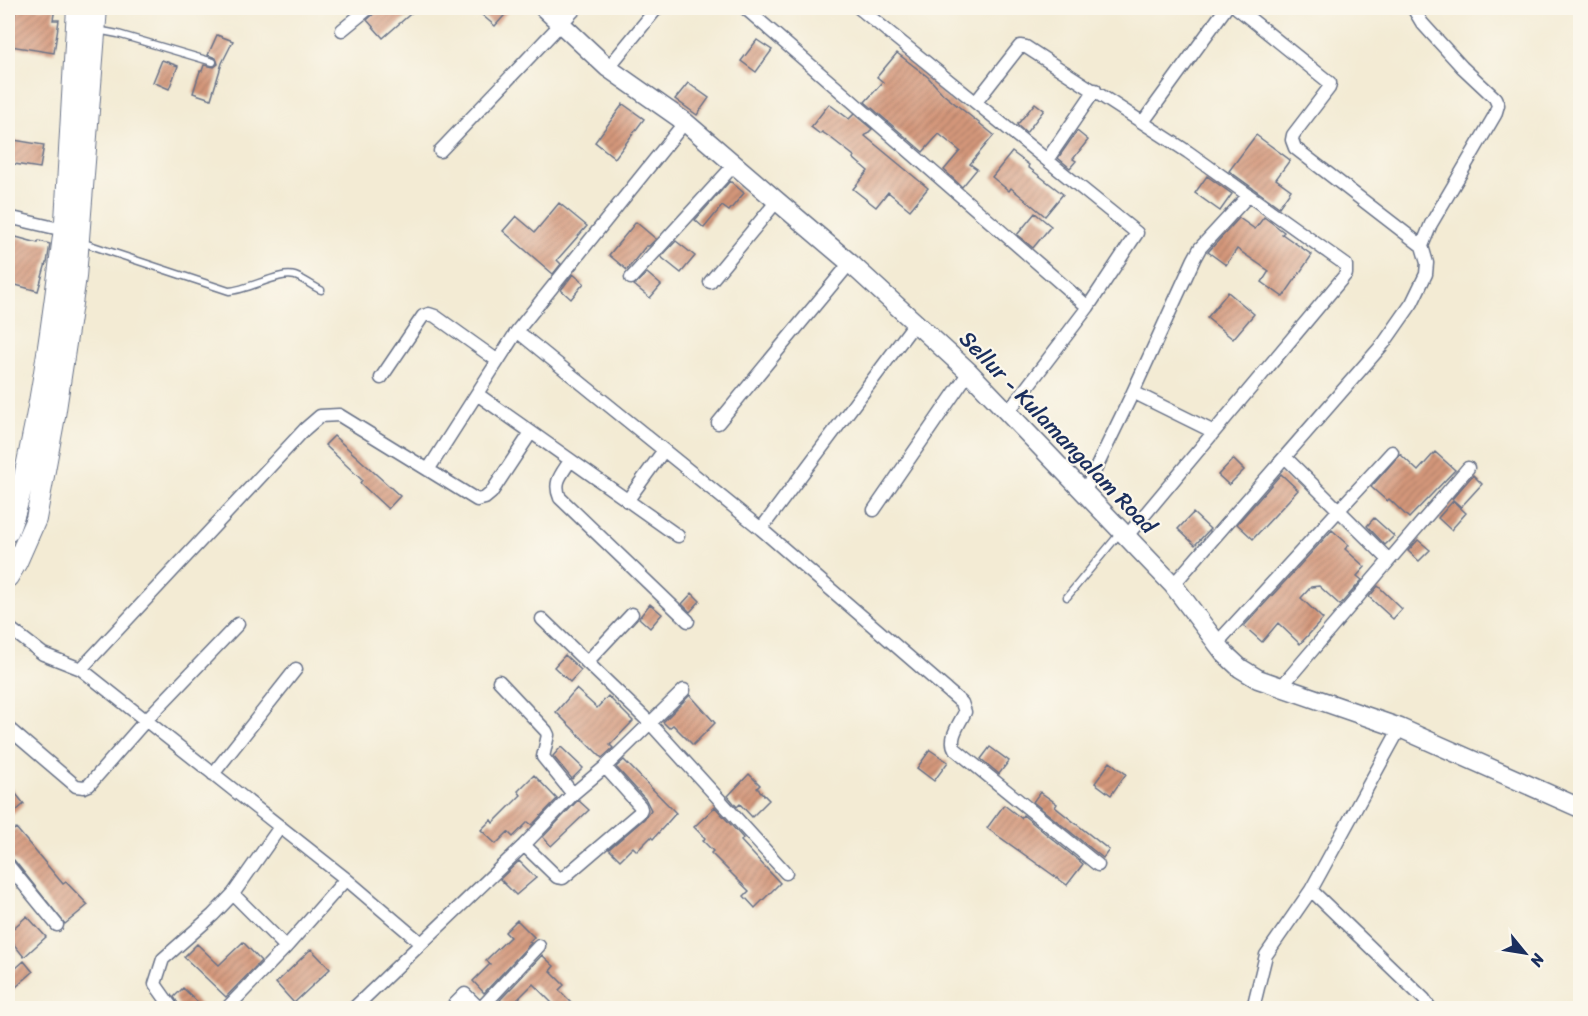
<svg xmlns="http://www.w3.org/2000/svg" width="1588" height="1016" font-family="Sriracha,sans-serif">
  <defs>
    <pattern id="building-hatch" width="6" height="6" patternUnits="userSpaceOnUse" patternTransform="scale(1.5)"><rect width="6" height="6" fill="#d4977a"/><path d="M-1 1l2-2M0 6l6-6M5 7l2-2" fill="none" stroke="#ab7c67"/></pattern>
  </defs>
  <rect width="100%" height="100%" fill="#fbf7ec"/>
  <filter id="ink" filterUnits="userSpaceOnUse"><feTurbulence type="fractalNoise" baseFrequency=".0167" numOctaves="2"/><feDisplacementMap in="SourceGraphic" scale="12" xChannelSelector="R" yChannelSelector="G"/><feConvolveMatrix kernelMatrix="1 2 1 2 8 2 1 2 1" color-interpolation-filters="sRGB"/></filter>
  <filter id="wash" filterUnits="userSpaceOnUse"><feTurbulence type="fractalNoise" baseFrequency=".008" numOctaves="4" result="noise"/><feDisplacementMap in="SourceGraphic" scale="24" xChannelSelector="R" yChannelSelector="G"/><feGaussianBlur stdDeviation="1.35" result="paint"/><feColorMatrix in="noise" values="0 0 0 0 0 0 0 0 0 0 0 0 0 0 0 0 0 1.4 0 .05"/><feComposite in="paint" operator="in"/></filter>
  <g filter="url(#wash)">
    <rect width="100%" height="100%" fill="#f3ebd4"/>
    <g id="blocks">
      <!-- building -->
      <path fill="url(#building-hatch)" d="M16,8H55L53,20H59L54,53L10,46Z
        M380,8H417L383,38L367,20Z
        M488,8H511L495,26L482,15Z
        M217,35L233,41L222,63L211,99L193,93L200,71H202L204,65L214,67L218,64L216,58L208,55Z
        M757,40L772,50L756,72L741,61Z
        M897,53L928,77L943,94L994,135L970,164L977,169L962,187L944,170L960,151L939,134L923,152L865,102L883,82L877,77Z
        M162,60L178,66L169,89L153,82Z
        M688,83L709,98L697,115L675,99Z
        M1035,103L1044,110L1026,133L1017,125Z
        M623,104L644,119L615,158L595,142Z
        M829,104L849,119L854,114L872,129L865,136L928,188L910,210L888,192L876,207L853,189L868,171L853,158L854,156L831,138L822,132L820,134L811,127Z
        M1077,131L1088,140L1073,159L1076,161L1070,168L1058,158Z
        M1256,135L1290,160L1276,179L1291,190L1279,207L1229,171Z
        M8,139L44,145L40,168L8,163Z
        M1012,152L1029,165L1028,167L1063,194L1045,216L1011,188L1009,191L992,177Z
        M1207,176L1232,194L1220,211L1195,193Z
        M730,181L744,193L729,211L722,206L704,228L695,220Z
        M559,203L587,226L557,260L561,264L553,274L503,231L516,216L535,232Z
        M1035,213L1051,226L1033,248L1017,235Z
        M1264,217L1284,232L1282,234L1312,255L1283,297L1262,282L1269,271L1237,249L1226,265L1208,252L1239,218L1255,229Z
        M636,222L656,239L649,246H646L627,270L609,255Z
        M16,237L38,243L39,241L50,244L47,263H46L38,291L8,283V268Z
        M676,241L695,256L681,273L661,257Z
        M647,273L661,285L650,298L634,285Z
        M573,274L584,283L571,299L561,290Z
        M1228,292L1254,314L1233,339L1207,318Z
        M334,436L400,496L388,509L360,483L362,480L325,445Z
        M1435,452L1455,470L1409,518L1389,499L1387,501L1371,487L1400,454L1418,471Z
        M1233,459L1244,470L1229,485L1218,475Z
        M1281,474L1298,490L1253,539L1237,524Z
        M1473,475L1482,484L1461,507L1452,499Z
        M1453,501L1466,513L1451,530L1438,518Z
        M1193,513L1210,529L1195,545L1178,529Z
        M1374,518L1394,536L1385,545L1367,526Z
        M1332,530L1349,545L1345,549L1365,567L1357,576L1362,580L1340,605L1319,586L1311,587L1301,598L1323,619L1300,644L1278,623L1262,642L1244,626Z
        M1418,540L1430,550L1419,561L1408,551Z
        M1378,586L1402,609L1393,619L1369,597Z
        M692,593L700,601L690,612L682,604Z
        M650,604L662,614L650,628L639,618Z
        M565,655L581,670L570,682L554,667Z
        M576,689L597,708L608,696L633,721L610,745L613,748L602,758L556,712Z
        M690,695L715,723L693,745L673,725L669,728L663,722Z
        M561,747L583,768L572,779L553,756Z
        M990,747L1009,761L999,774L981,759Z
        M930,750L948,762L934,781L917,768Z
        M624,760L676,813L653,839L651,837L637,851L633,847L620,860L609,849L644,819L651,810L646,800L616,767Z
        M1110,762L1126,774L1111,795L1095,783Z
        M749,774L760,785L757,788L769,800L752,817L740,804L737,807L728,796Z
        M534,775L557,799L532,825L528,822L513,837L508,832L496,844L481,830L491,820L493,823L521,795L518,791Z
        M8,784L24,804L8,818Z
        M1040,792L1057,804L1055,807L1109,850L1103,858L1033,802Z
        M578,800L589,810L551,846L543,837Z
        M1004,805L1021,818L1023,815L1083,864L1067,885L987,828Z
        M715,807L743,838L741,841L780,883L755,908L744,896L749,891L711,853L713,851L703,841L705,838L694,827Z
        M16,828L63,884L66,882L88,905L65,924L14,860L8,857V835Z
        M519,861L536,878L516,895L500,879Z
        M27,916L46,937L24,957L8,937V933Z
        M517,920L534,937L529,942L531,943L484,993L473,981L490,964L486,960L510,937L505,932Z
        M243,942L261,961L226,997L184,957L197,944L219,965Z
        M311,949L330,969L294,1003L276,983Z
        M542,955L554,966L550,971L564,985L559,990L577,1008H557L533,984L517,1000L519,1001L512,1008H509L500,1000Z
        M24,961L33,972L8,994V975Z
        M183,988L204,1008L180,1007L174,997Z"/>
    </g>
  </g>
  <g filter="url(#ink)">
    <use href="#blocks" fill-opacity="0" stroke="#677187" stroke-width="1.5"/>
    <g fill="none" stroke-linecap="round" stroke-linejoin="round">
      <defs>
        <path id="lane" d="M97,30L118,34L213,62
          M81,242L229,291C249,290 280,271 295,276C304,279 312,286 321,290
          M1067,597L1120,533"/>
        <path id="street" d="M745,8L1088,307L1008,412
          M859,8L1137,233L1088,307
          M1237,8L1330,83L1329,88L1293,135L1292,140L1295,148L1422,246
          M342,30L369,8
          M608,68L657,8
          M976,102L1016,51L1020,46L1026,47L1188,152L1346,265V274L1126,537
          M685,122L517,331L761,529L915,323
          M1143,122L1226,8
          M440,151L576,8
          M1047,160L1095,90
          M8,217L64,230
          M631,278L734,165
          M710,282L777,201
          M381,378L423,316L429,314L435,316L498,361
          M1133,392L1214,432
          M477,394L678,536
          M718,423L850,263
          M1285,457L1388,559
          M570,461C561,475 553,482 560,498L688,621
          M428,470L517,331
          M1084,493L1133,392L1194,259L1200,248L1248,196
          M627,501L664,450
          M874,510L969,372
          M761,529L962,703L965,712C960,723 948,738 955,749L1098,865
          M1173,585L1384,343L1412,303L1426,274L1427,263L1422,246L1431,224L1495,115L1498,105L1495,98L1462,67L1422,23L1413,8
          M542,619L650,723L786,873
          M8,627L43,654L81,669L346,879L286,947L227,1008
          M1217,643L1392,452
          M587,662L632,614
          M81,669L305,429L320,416L339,415L477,500L485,498L491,493L530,434
          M499,681L546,731L548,735L543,757L573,794
          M1281,687L1468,468
          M8,728L76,786L84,787L89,785L146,720L238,624
          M213,774L296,669
          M524,845L557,877L563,878L639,813L641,809L640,806L605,767
          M8,865L57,925
          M346,879L421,943
          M1311,890L1424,999L1430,1008
          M233,894L286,947
          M8,1007L9,1008
          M172,1008L155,984L163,959L213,915L233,894L280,827
          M354,1008L524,845L573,794L605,767L684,690
          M451,1008L465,994L479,1008
          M481,1008L539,946
          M1253,1008L1266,955L1311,890L1400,728"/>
        <path id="secondary" d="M544,8L608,68L685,122L777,201L850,263L969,372L1173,585L1225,654L1240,668L1258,679L1400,728L1580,808"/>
        <path id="primary" d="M8,532C19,505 24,477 30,448C46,373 55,297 65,221L77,8
          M8,577L17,562L36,519L55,416L76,277L97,8"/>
      </defs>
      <!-- lane casing -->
      <use href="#lane" stroke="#677187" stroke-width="9"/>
      <!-- street casing -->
      <use href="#street" stroke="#677187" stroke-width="15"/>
      <!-- secondary casing -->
      <use href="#secondary" stroke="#677187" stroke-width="21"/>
      <!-- primary casing -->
      <use href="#primary" stroke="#677187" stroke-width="22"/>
      <!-- lane -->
      <use href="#lane" stroke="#fff" stroke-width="6"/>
      <!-- street -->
      <use href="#street" stroke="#fff" stroke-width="12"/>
      <!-- secondary -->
      <use href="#secondary" stroke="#fff" stroke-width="18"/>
      <!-- primary -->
      <use href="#primary" stroke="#fff" stroke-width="20"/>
    </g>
  </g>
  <g text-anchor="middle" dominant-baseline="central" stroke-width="4.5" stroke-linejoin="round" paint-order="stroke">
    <!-- street labels -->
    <g font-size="22" fill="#1b2f5e" stroke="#fbf7ec">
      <text transform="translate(1058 432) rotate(46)">Sellur - Kulamangalam Road</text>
    </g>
  </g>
  <!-- margin -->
  <rect width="1588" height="1016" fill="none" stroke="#fbf7ec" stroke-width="30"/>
  <!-- north arrow -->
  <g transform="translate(1525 953) rotate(120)" stroke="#fbf7ec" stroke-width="4.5" paint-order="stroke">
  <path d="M0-4.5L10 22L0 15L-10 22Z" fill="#1b2f5e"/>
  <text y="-9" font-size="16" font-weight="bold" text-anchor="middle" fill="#1b2f5e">N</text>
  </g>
</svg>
